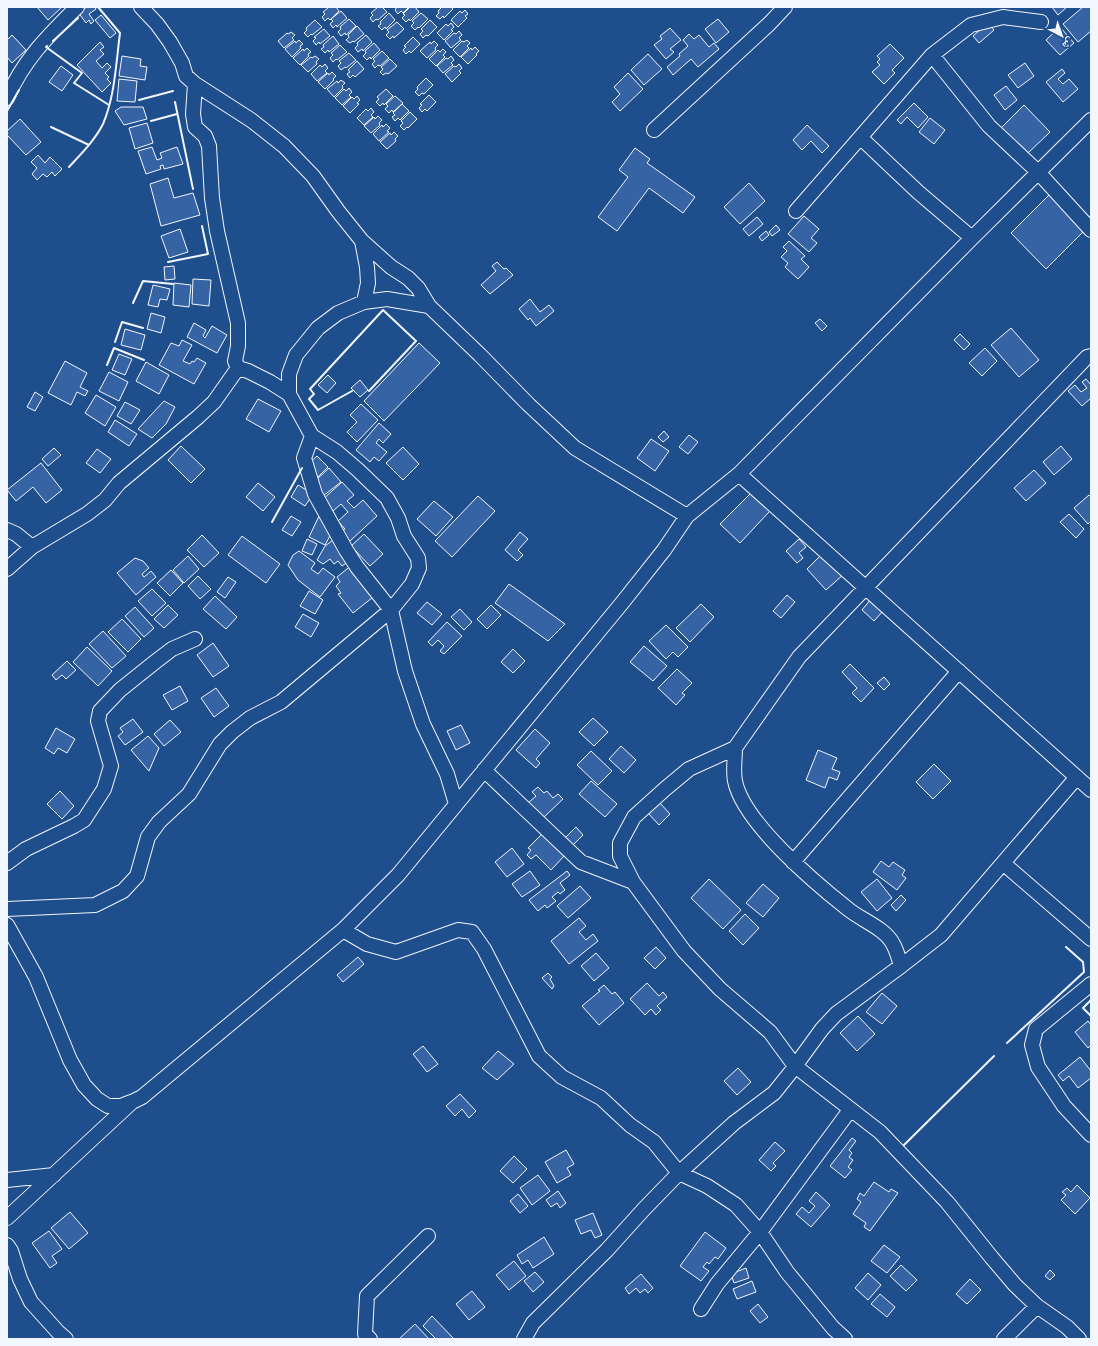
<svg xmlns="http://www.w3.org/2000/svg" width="1098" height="1346" font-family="Raleway,'Noto Naskh Arabic',sans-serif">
  <rect width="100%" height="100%" fill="#1f4e8c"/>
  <!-- building -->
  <path fill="#3563a3" stroke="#f2f6ff" d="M37,7H62L48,20Z
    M87,7H95L96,9L89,14L94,21L91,24L89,20L86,23L78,12Z
    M329,7H336L339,11L330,20L328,18L325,21L322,17L325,14L323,12Z
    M378,7H382L387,12L378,20L376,19L373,22L370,18L373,15L371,13Z
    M397,7H409L403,13L401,11L398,14L395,10Z
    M410,7H415L419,12L410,21L409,19L406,22L402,18L405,15L403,14Z
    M442,7H451L453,9L444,18L443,16L440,19L436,16L439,13L438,11Z
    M1052,7H1067L1058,15Z
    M1083,7H1091V31L1078,42L1063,24Z
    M465,10L468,14L465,16L467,18L458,27L451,20L460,11L462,13Z
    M341,11L347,18L337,27L336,25L333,28L330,24L333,21L331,19Z
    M389,13L395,20L386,29L385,27L382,30L378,26L381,24L380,22Z
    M421,13L428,19L419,28L418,27L415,30L411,26L414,23L412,21Z
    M101,15L116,33L110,38L95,20Z
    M349,19L356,26L346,35L345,33L341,36L338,32L341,29L340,27Z
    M718,19L729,32L716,43L705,29Z
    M315,20L322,27L312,35L311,34L308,37L304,33L307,30L306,28Z
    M430,20L437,27L428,36L426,35L423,38L420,34L423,31L421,29Z
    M397,22L404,29L394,38L393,36L390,39L386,35L389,32L387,30Z
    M451,23L454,27L451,30L453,31L444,40L437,33L446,24L448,26Z
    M988,23L994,30L979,43L973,36Z
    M357,26L364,34L354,42L353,41L350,43L346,40L349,37L348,35Z
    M1060,27L1074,43L1060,55L1046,40Z
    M670,28L681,40L670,49L674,52L666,59L654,45L662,39L660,36Z
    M324,29L330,36L320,44L319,42L316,45L313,41L316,38L314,37Z
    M459,31L462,35L459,38L461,40L451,48L445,41L454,33L456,34Z
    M291,32L295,35L292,38L294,40L284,48L278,41L287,33L288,34Z
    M689,34L694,39L699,35L709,47L714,43L719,49L698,67L691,59L673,75L667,67L680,56L679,54L688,46L683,40Z
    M12,35L26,50L12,63L7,57V40Z
    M366,35L372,42L363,51L362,49L358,52L355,48L358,45L357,43Z
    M333,36L339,44L329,52L328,50L325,53L321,49L324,47L323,45Z
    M413,37L420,44L411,53L409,51L406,54L403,50L406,47L404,46Z
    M299,40L303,44L300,46L301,48L292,57L285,49L295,41L296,43Z
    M467,40L470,43L467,46L469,48L460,57L453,50L462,41L464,42Z
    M434,41L438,45L435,48L436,50L427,58L420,51L430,42L431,44Z
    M100,42L104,47L100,50L104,54L96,61L102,68L107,63L111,67L105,73L109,77L107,79L111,83L102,92L77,65Z
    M374,43L380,50L371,59L370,57L367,60L363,56L366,53L365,51Z
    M890,44L904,58L892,70L895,73L884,84L872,72L880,65L877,62L880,59L877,56Z
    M340,45L347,52L337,60L336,59L333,62L330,58L333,55L331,53Z
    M475,47L479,51L476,54L477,55L468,64L461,57L471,48L472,50Z
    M307,48L311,52L308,54L309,56L300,65L293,58L303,49L304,51Z
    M443,49L446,52L443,55L445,57L436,66L429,59L438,50L440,52Z
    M382,51L389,58L380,66L378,65L375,68L372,64L375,61L373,59Z
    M349,53L356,60L346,68L345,67L341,70L338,66L341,63L339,61Z
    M648,54L662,69L644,85L631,70Z
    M122,56L141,59L140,66L147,67L145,80L119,76Z
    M315,56L319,59L316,62L317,64L308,72L301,65L311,57L312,58Z
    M451,56L454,60L451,63L453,65L443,73L437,66L446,58L448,59Z
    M390,59L397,66L388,74L386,73L383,75L380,72L383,69L381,67Z
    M357,61L364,69L355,77L353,75L350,78L347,74L350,72L348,70Z
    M1025,63L1034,76L1018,88L1008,75Z
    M325,64L328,68L325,71L327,73L317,81L311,74L320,65L322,67Z
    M459,64L462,68L459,71L461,73L452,82L445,74L454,66L456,67Z
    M61,66L73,75L62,91L49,82Z
    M1062,69L1065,73L1058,79L1063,84L1069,79L1078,89L1063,102L1046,82Z
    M332,72L336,76L333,79L334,80L325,89L318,82L328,73L329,75Z
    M628,73L643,89L620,111L612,102L620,94L614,87Z
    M426,78L433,85L424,94L422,93L419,96L415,92L418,89L417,87Z
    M119,79L137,81L135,102L117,101Z
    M341,80L345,83L342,86L343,88L334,97L327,89L337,81L338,83Z
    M1006,86L1017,100L1005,110L994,95Z
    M349,88L352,92L349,95L351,97L342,105L335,98L344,89L346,91Z
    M386,89L393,96L384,105L383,103L380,106L376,102L379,99L377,97Z
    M429,95L436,102L427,111L425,109L422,112L419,108L422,105L420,104Z
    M357,96L360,100L357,103L359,104L350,113L343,106L352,97L354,99Z
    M395,96L403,103L393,112L392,110L389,113L385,109L388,106L386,104Z
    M914,103L928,117L918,128L907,117L901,124L897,120Z
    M402,104L409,111L400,120L398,118L395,121L392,117L395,115L393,113Z
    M1024,105L1050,132L1027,154L1001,128Z
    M121,107H143L147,119L124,125L115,111Z
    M371,108L374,112L371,115L373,117L364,125L357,118L366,109L368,111Z
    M410,112L417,119L408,128L407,127L404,130L400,126L403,123L401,121Z
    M378,116L382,120L379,123L380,125L371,133L364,126L374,117L375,119Z
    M930,118L945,130L934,144L919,132Z
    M20,119L41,142L26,155L7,135V131Z
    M147,123L153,143L135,149L129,128Z
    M386,124L390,128L387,131L389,132L379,141L373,134L382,125L383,127Z
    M807,125L829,146L822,153L811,141L802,150L793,140Z
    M394,132L398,136L395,139L396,141L387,149L380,142L390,133L391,135Z
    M152,147L157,160L162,158L160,153L177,147L183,164L164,169L163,165L160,166L161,169L146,174L138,151Z
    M635,148L650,159L647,163L695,197L683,213L649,188L617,231L598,217L628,177L619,170Z
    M38,155L45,163L50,157L62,169L55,176L52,172L47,177L43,174L37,180L32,174L37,168L31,162Z
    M168,178L174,198L193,193L200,215L161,226L150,184Z
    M749,183L765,201L740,224L724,207Z
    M1050,194L1085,230L1046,269L1011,233Z
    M804,216L819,229L811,238L817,243L809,252L788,234Z
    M757,217L763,224L749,236L743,229Z
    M776,225L780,230L772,236L769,232Z
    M180,229L188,252L169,258L161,236Z
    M766,231L769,235L762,241L759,237Z
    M789,241L805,256L801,259L809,267L798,279L785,267L788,263L781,257L787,251L783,247Z
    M497,262L504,269L506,268L513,275L490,294L481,285L496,271L492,266Z
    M174,266L175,279L165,280L164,267Z
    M193,279L211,280L209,306L192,304Z
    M174,283L191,285L189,307L173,305Z
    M153,285L170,289L167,300L160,299L158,307L148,305Z
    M530,299L540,312L549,305L554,311L536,326L530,318L528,320L519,309Z
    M151,313L165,317L161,333L147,329Z
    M820,319L827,326L822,331L815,323Z
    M194,323L206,330L203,336L205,338L212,326L227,335L217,353L187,337Z
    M1011,328L1039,360L1019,377L991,345Z
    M125,329L145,335L141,350L121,345Z
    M960,334L970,344L964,350L954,340Z
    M182,340L192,345L183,361L190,364L192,361L194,362L197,358L206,363L194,384L159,365L171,343L179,346Z
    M419,343L440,363L384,421L364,401Z
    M985,348L997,361L982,376L969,363Z
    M119,354L132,359L125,375L112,370Z
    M65,361L87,373L80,387L88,391L85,396L77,392L71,405L48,393Z
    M146,362L169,375L159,394L136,381Z
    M109,372L128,382L119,401L99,391Z
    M328,375L336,383L327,393L318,385Z
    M1086,379L1091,385V398L1082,406L1068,391L1075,385L1081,392L1087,388L1082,382Z
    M360,380L368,390L360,397L351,388Z
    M35,392L43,397L35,411L27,407Z
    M96,395L116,407L105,426L85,413Z
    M258,399L281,411L269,432L246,419Z
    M164,401L175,407L166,424L152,438L138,429Z
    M125,402L140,410L131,424L117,416Z
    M361,404L378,420L357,442L347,432L357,422L350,415Z
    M115,420L137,434L129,446L108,432Z
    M379,423L391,434L383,443L379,439L376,443L387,452L379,461L374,457L370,462L356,450Z
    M664,431L669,437L663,442L658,437Z
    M689,435L698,442L688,454L679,447Z
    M651,439L669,451L655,471L637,458Z
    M181,446L205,469L191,483L168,460Z
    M1061,446L1072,459L1054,475L1043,462Z
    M403,447L419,464L403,480L386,463Z
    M54,448L61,455L48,466L42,459Z
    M97,449L111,459L100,473L86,463Z
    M317,456L328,467L316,479L309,463Z
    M41,463L62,490L46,503L33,487L16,501L7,490Z
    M329,468L341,482L323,496L315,481Z
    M1034,470L1046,483L1026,501L1014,488Z
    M342,482L354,495L347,501L354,508L363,500L377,516L350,541L341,531L345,529L338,521L348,512L341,504L333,511L322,500Z
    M258,483L275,497L263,511L246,497Z
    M298,485L313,494L305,506L291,497Z
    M751,493L770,511L740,543L720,524Z
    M1089,495L1091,497V521L1088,524L1074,508Z
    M478,496L495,511L452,557L435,541Z
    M434,501L453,517L436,536L417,519Z
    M320,514L331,534L325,545L309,537Z
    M1069,514L1084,529L1076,538L1060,522Z
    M291,516L301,522L292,536L282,530Z
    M520,532L528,539L518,550L523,555L517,561L505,550Z
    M364,534L383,554L370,566L351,546Z
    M202,535L219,553L204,567L187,550Z
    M242,536L280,564L266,583L228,555Z
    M307,539L317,544L312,555L302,551Z
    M799,539L806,547L799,553L803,558L797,563L786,551Z
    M333,540L349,561L342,566L338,561L334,564L330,559L323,564L317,560L325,546Z
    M299,551L315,563L311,569L318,574L323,568L335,577L320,597L298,580L288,565L293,555Z
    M824,552L844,574L826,590L807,569Z
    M188,556L199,569L184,583L173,570Z
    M135,558L143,561L149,568L142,574L144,577L151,571L156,577L136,595L117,573Z
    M353,564L377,594L353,613L338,594L341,593L336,586L340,582L337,577Z
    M171,570L183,583L170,596L157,583Z
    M198,576L211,589L200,599L188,586Z
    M228,577L236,582L225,598L217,592Z
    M509,584L565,624L548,641L495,603Z
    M152,589L166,603L152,616L138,601Z
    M309,591L323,600L315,614L300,606Z
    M787,595L795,602L781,618L773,611Z
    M215,596L237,617L226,629L203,609Z
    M871,599L883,611L874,621L862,610Z
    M427,602L442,614L432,625L417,613Z
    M701,604L714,617L690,642L676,628Z
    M168,605L178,615L164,628L154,619Z
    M491,605L501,615L487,629L477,619Z
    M135,607L154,628L144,637L125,616Z
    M460,609L472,622L464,630L451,617Z
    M303,614L319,623L311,637L295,627Z
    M122,619L141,639L128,652L108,632Z
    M447,622L462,636L444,654L440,651L444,646L438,640L432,646L428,642Z
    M666,625L688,647L678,657L673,652L666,659L649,641Z
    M103,631L126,656L112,668L89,644Z
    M213,643L229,666L213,677L197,655Z
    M644,646L667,666L653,681L630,662Z
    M87,647L112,671L98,686L73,662Z
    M513,649L525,661L513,673L501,662Z
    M67,661L76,670L66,679L62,675L56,680L52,675Z
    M850,664L874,688L861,702L852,693L857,688L842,672Z
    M677,669L692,683L682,693L685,695L676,705L658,688Z
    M884,677L890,684L884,690L877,683Z
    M180,686L188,701L172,710L163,695Z
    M216,688L229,706L214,717L201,698Z
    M593,718L608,732L594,746L579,732Z
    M133,719L143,732L125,745L118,736L123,732L120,728Z
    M170,720L181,732L164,746L154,734Z
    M461,725L470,743L456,750L447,731Z
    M56,728L75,739L67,753L58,748L54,754L45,748Z
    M535,729L550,743L536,759L540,763L536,768L516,750Z
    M148,736L159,748L149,771L131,750Z
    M621,746L636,760L624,773L609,759Z
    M818,750L837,758L832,769L840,772L837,780L829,777L825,788L806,780Z
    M591,751L612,771L598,785L577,765Z
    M934,764L951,781L933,799L916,782Z
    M591,781L617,804L605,817L579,794Z
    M538,787L544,793L547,791L553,798L558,794L563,799L543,818L528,803L536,796L532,792Z
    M60,791L74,806L62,819L47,804Z
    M659,802L670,814L659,825L648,813Z
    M576,827L583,835L572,846L564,839Z
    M543,833L565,855L551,870L536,855L531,859L527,855L531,850L528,848Z
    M512,848L524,864L507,877L495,862Z
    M881,861L889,867L893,862L905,870L902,875L906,878L897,890L873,872Z
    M530,871L540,885L522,897L512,884Z
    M567,871L570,875L560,883L565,890L560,894L558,892L552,897L556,901L547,908L545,905L538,911L529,900Z
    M709,879L741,910L723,929L691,898Z
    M877,879L892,898L877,911L861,892Z
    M763,884L779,898L763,917L746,903Z
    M580,886L591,898L568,918L557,906Z
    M901,895L906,900L896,911L891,905Z
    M745,914L759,928L743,945L729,931Z
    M579,918L586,926L579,932L586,940L593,934L598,941L569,964L551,941Z
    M656,947L666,958L655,969L644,958Z
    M596,953L609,968L594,981L581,966Z
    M358,957L364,964L343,982L337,975Z
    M548,973L552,977L550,979L554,986L552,989L542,978Z
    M647,983L659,996L663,992L667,997L657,1006L661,1010L656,1015L651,1009L645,1015L630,999Z
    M604,985L612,994L615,992L624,1003L599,1025L582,1006L600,991L598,990Z
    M882,993L897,1006L882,1024L866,1012Z
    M858,1016L875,1034L857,1051L840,1033Z
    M1088,1021L1091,1025V1045L1088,1048L1075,1032Z
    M423,1046L438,1064L427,1072L413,1054Z
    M498,1051L514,1064L497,1080L482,1068Z
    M1080,1057L1091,1071V1078L1078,1088L1069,1076L1063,1081L1058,1075Z
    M738,1068L751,1082L737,1095L724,1081Z
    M460,1094L476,1111L469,1118L462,1109L455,1116L446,1106Z
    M852,1138L856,1141L849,1150L852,1153L849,1157L853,1160L848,1167L852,1170L845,1178L830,1166Z
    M775,1142L785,1151L773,1163L776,1166L771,1171L759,1160Z
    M566,1150L574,1164L567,1168L571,1175L557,1183L545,1162Z
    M514,1156L527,1169L513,1183L500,1171Z
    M538,1175L550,1191L532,1205L520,1188Z
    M874,1182L889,1192L891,1189L898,1193L870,1231L864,1227L866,1223L853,1214L861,1202L857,1199L860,1193L864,1196Z
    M1077,1185L1090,1198L1075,1214L1061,1200L1066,1195L1062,1192L1067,1188L1071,1192Z
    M558,1191L566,1203L560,1208L557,1203L551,1207L546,1200Z
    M816,1192L830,1205L811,1227L796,1214L802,1207L809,1213L815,1206L809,1201Z
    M518,1194L528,1206L520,1213L510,1201Z
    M70,1212L88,1233L69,1249L51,1228Z
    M593,1213L602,1235L595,1238L591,1230L581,1234L575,1220Z
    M49,1231L62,1249L52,1256L57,1263L50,1268L32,1243Z
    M705,1232L726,1248L718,1259L715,1257L709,1264L707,1262L703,1267L709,1271L701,1281L680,1266Z
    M544,1237L554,1254L533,1268L528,1260L522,1264L517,1255Z
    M884,1245L900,1257L887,1273L871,1261Z
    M514,1261L526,1276L509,1290L496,1275Z
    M901,1265L917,1280L906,1291L890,1276Z
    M746,1268L749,1278L734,1283L731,1274Z
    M1050,1270L1055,1275L1050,1280L1045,1276Z
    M535,1272L544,1282L533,1292L524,1281Z
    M868,1273L881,1285L868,1300L855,1288Z
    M641,1274L653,1288L648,1293L645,1289L640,1293L636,1288L629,1294L625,1288Z
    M970,1279L981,1290L967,1304L956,1294Z
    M752,1281L756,1292L737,1299L733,1289Z
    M472,1291L485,1307L469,1320L456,1304Z
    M880,1294L895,1307L887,1317L871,1304Z
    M758,1304L768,1317L760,1323L750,1311Z
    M432,1316L454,1339H436L423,1326Z
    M415,1324L429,1339H399Z"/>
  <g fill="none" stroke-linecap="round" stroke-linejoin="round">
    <defs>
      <path id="street" d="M141,7L157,24L170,42L182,63L186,76L195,84L251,120L284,146L313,176L338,211L362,241L391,267L408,278L418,288L429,306L480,355L528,404L575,448L687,516L739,474L972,238L1091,120
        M932,55L989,126L1038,172L1091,230
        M195,84L193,114L195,127L205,136L209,146L212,198L217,231L238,323V346L235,361L238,368
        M7,98C24,59 48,36 77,7
        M654,130L769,24L785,7
        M861,138L918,192L972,238
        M796,211L932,55L971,25L1003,17L1041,22
        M362,241L367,267L368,283L364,302
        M289,394V374L296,355L318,328L338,313L364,302L387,299L429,306
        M312,436L304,458L315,494L346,550L357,567L391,610L405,671L423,724L447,774L456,804
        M739,474L1091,790
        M7,530L16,534L32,547
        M7,569L32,547L87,514L105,500L119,483L198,417L214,402L238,368
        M735,748C735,758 733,771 735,781C743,822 815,883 848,909C861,920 885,928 893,944C897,951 899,959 901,966
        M484,770L581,862L633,882
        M793,862L959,671
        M7,863L26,849L74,826L84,820L104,789L111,766L98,721L100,711L120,690L155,662L172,649L195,639
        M1003,863L1091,939
        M7,909L95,905L123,891L137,876L148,837L159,822L189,794L220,744L232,732L250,718L281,702L391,610L412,584L419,568L418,558L404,536L398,518L387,498L358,470L337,452L312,436L289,394L270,382L248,371L238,368
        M7,925L36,977L70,1060L84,1085L97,1099L108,1106H121L131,1102
        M343,930L367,944L396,952L458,930L472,932L484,949L539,1056L562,1077L601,1098L630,1125L654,1142L679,1173L707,1186L736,1205L760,1232L787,1272L833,1328L845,1339
        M1091,984L1036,1029L1032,1045L1038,1067L1064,1106L1091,1135
        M7,1180L54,1175
        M7,1218L132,1102L142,1097L343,930L398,875L622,603L664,550L687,516
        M7,1245L11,1251L20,1279L31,1302L58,1332L66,1339
        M701,1309L717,1284L760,1232L850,1110
        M370,1339L365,1334L367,1296L428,1236
        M524,1339L533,1323L607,1250L644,1209L679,1173L734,1123L774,1093L790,1073L822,1029L836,1014L901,966L941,935L1077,777
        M1004,1339L1037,1306
        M1079,1339L1067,1327L1037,1306L1015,1285L992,1258L947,1202L880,1132L795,1066L770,1032L720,989L684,951L633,882L620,856V843L634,817L665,789L689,769L735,748L799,657L1087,357L1091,356"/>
    </defs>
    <!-- street casing -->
    <use href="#street" stroke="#f2f6ff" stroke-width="16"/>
    <!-- street -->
    <use href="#street" stroke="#1f4e8c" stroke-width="14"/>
    <!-- wall -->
    <path stroke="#f2f6ff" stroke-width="2" d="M53,41L78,18
      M47,46L46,47L82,73L74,83L109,105
      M139,100L173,91
      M175,102L193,189
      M7,111L19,90
      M151,121L177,114
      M51,127L89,145
      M69,167C81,154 95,140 103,124C115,96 116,63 120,33L98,7
      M168,262L208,254L202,226
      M133,303L143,281L173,284
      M115,342L122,322L143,328
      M107,365L114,348L144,360
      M352,391L318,410L309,399L314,394L310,389L383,310L416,341L369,391
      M272,522L302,468
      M1091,1000L1083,1008L1091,1016
      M1007,1043L1084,972L1083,962L1066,947
      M904,1145L994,1056"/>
  </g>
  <!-- border -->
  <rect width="1098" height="1346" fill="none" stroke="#f2f6ff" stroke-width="16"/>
  <!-- north arrow -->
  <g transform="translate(1062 36) rotate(139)" stroke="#1f4e8c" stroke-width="3" paint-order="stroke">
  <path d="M0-3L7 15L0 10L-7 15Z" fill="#f2f6ff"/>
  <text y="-6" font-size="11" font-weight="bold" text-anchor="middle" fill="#f2f6ff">ش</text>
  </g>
</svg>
